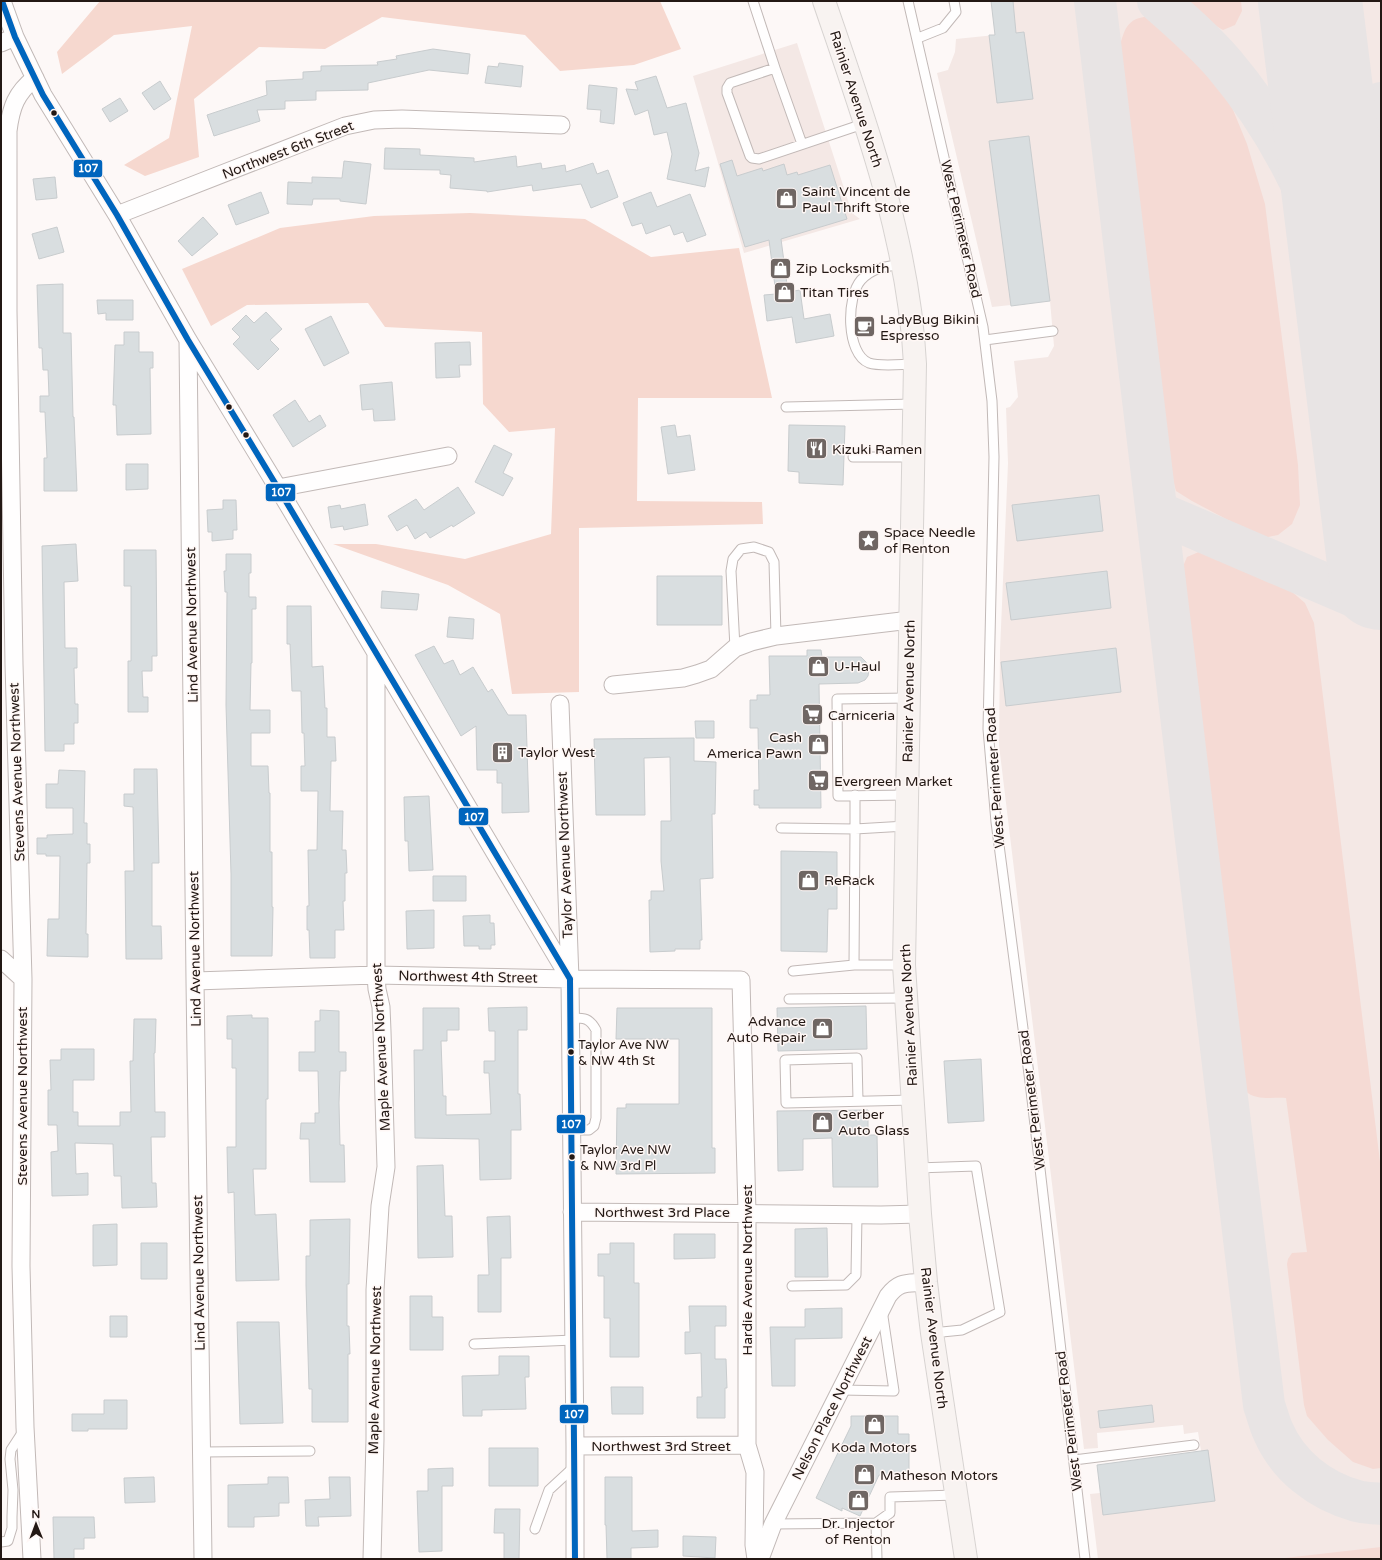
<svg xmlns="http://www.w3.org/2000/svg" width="1382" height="1560" font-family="'Varela Round',sans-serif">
  <rect width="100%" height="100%" fill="#fdf8f7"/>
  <!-- built -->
  <path fill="#f4e8e5" d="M1013,1H1381V1559H1098L1090,1494L1100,1493L1104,1515L1214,1501L1201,1451L1198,1432L1184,1434L1183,1425L1097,1433L1098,1448L1084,1449L999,745L1000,651L1008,463L1006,408L1010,407L1018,397L1014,361L1048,357L1054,346L1050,301L992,307L937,73L948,70L955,52L956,39L995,35L993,15Z
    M797,43L852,213L860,219L744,253L693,76Z"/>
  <!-- green -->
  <path fill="#f5dad4" d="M1184,1H1241L1242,11L1235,25L1223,30L1209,22Z
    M1156,16L1179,34L1208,68L1231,105L1247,144L1265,204L1298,465L1300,505L1292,524L1278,535L1262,538L1192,501L1176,491L1172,476L1120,46C1126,22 1131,17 1156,16Z
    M1201,551L1284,585L1305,603L1314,623L1381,1170V1468L1373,1469L1353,1462L1328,1440L1307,1416L1304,1405L1287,1264L1288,1259L1292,1253L1307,1252L1286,1098C1272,1097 1257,1101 1245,1091L1182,569L1187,557Z
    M1381,1547V1559H1276Z"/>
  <!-- forest -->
  <path fill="#f6d8cf" d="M100,1H660L681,49L634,65L560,71L525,35L382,17L325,49L259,47L194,99L199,157L145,176L124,165L169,138L192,26L114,35L62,74L57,52Z
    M470,213L585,219L651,257L739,248L772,398H638L637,501L762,502L763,524L579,528V692L512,694L500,614L448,585L333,544H376L465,559L551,534L555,428L509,432L483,404L482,332L385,327L368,303L247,305L211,326L182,269L280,228L374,216Z"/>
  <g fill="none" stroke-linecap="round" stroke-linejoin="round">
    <!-- taxiway -->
    <path stroke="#e8e4e4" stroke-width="42" d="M1095,1L1264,1405C1267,1413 1269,1422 1273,1431C1288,1466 1320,1491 1357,1501C1364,1503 1373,1503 1381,1504
      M1158,1C1181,21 1204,41 1224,64C1274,123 1313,197 1335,271C1341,289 1345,308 1349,327
      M1350,290C1350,226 1360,163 1381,103
      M1157,512L1381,608"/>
    <!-- runway -->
    <path stroke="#e8e4e4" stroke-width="104" d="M1310,1L1381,578"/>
  </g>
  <!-- building -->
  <path fill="#d9dee0" stroke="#c8ccce" d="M991,1H1013L1016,33L1024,32L1033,99L997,103L989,35H995Z
    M433,49L470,54L468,74L429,70L368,83V90L316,91V100L285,101V109L257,110L260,121L214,136L207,115L267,95L266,81L303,79V72L321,71V66L378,65L377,62L397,59L396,56Z
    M499,63L523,66L521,87L485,83L488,66L498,67Z
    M656,76L667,108L686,103L699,153L695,171L709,167L705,187L667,179L672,154L667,132L654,135L648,110L635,115L626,89L638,90L635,82Z
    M160,81L171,99L154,110L142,93Z
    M589,85L617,88L614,124L600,122L601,110L587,109Z
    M120,98L128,111L110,122L102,109Z
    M1029,136L1050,301L1011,306L989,141Z
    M385,148L420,149V155L474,158V162L516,156L517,167L541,163L542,169L565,165L566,172L593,163L597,174L608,170L618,197L591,208L581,184L533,191L532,185L487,192V191L450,188L451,175L440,174V170L384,169Z
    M732,160L737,176L762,168L763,171L784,164L787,175L797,172L798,175L830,165L847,219L781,239L788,292L800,290L804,319L830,314L834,336L796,343L792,317L767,321L764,295L776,294L769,240L745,247L720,164Z
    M344,161L371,164L366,204L340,201V199H313L312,205L287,204L288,182L312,183V177L342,178Z
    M55,177L57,198L36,200L33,179Z
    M261,192L269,213L236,225L228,205Z
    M651,192L657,207L690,194L706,235L687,242L683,232L674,235L670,225L646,234L642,223L632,226L623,203Z
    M203,217L218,234L192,256L178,241Z
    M57,227L64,252L39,259L32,234Z
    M63,284V333H71L73,417H74L77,491H44V458H47L45,412H40V396H49L48,370H43L42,348H39L37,285Z
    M97,300H133V320H106V313L98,314Z
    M266,312L282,329L270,340L279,349L258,370L233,344L240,337L232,329L246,315L254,323Z
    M331,316L349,353L324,366L305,329Z
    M124,332H139V352H153V368H150L151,434L117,435L116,405H113L115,345H124Z
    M470,342L471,365H459L460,377L436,378L435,343Z
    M392,382L395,420L374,421L373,409L362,410L360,385Z
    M295,400L309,422L320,415L326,426L293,447L273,415Z
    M675,425L677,437L690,435L695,470L668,474L661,427Z
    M789,425L845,426L843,485L799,483V472L788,471Z
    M494,445L512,454L503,473L513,478L503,496L475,482Z
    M126,464H148V489L126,490Z
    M458,487L475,513L453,527L452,525L430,538L426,532L415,539L407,525L397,531L388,516L416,499L424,510Z
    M1099,495L1103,531L1017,541L1012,505Z
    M223,500H236L237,530H233V539L212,541V532H208L207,510L223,509Z
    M365,504L368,525L344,530L343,526L331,528L328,507L340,505L341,509Z
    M76,544L78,581L64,582L65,648H77V668H74L75,704H78V723H74V744H64V751H45L42,546Z
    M124,550H156L157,656H152V671H142L143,697H148V712H128V661H131V586H124Z
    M226,554H251V573H249V597H256V609H252V663H251L250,710H270V733H251V766H268L269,793H270V852H272V907H273L272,956H231V874L226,705L227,592H225L224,571H226Z
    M1107,571L1111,608L1011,620L1006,583Z
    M657,576H722V625H657Z
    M382,591L419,594L417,610L381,608Z
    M287,606H311L312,667L323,666L325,708H327V737H335L336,761H331L330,811H343L342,850H346L347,873H345V901H343L344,930H335V958H310L309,930H307V906H309L308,850H317L318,791H301V766H305L304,733H302L301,691H292L290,644H287Z
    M449,617L474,619L473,639L447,637Z
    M434,646L444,664L453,660L460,675L473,667L488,692L492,689L508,715H526L529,812L502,813V783H497V770H477L476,726L461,736L415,655Z
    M1116,648L1121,692L1006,706L1001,662Z
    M807,650H821L822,657H861L866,662L869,669L868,676L865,680L858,683L819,684L821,808H759V805H754V790H759L758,728H750V700H757V695H770L769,656H807Z
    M695,721H714V738H696Z
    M694,738V761L716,762L715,814H712L713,878L700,879L702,940H700V949H675V951L650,952L649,900H651V891H664L661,861V821H671L670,757L644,758L645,815H596L594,739Z
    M134,769H157L159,863H152V926H161L162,959H126L125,871H134L133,807L124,806V794H134Z
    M59,770L85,771L84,823H87V844H90V863H87L86,934H88V957L47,956L48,919H59L60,856H46V854H37V838H47V835L73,834V808H46V784H58Z
    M429,796L433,870L409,871L408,841H405L404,797Z
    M781,851L837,852V909H828L827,952L781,951Z
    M433,876H466V901H433Z
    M434,910V948L407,949L406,911Z
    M490,915V923H494L495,945H491V949H479V946H464L463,916Z
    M866,1006L867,1049L778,1051L777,1008Z
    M527,1007V1030H518V1094H520L521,1130H511V1179L480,1180L479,1139L415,1138L414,1050H423V1008H459V1030H447V1041H441L443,1096H446V1115L491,1114L489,1073H484V1061H495V1031H489L488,1008Z
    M617,1008H712V1148H715V1173L616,1174L617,1108H626V1104H679V1039H616Z
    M320,1010L339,1011V1052H346V1071H340L339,1103L340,1145H344L345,1182H310L309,1139H300L301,1123H315V1113H319L318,1071H299V1052H315V1021H320Z
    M252,1015V1018H268V1099H266V1169H253L255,1215L276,1214L279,1280L236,1281L234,1192L228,1193L227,1147H236V1068H232V1039H227V1016Z
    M134,1019H156L155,1053H154L155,1112H165V1137H151L152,1183H156L157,1207L122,1208L121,1176H114L113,1144L75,1143L76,1174L88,1173V1195L52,1196L51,1152L58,1151L57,1125H48V1090H51L50,1060H61V1049H94V1080H73V1112H78V1126H120V1112H131L130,1061H133Z
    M981,1059L984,1121L948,1123L944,1061Z
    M868,1110V1135H877L878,1187H833L832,1138L803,1139V1170L778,1171L777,1111Z
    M443,1165L445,1216H452L453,1257L418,1258L417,1166Z
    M510,1216L511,1258H501V1312H478V1275H489L487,1217Z
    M350,1219L349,1284H347V1326H349L350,1354H348V1422H312V1389H309L306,1285V1256H310V1220Z
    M117,1224V1265L93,1266V1225Z
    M827,1228L828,1277H795V1229Z
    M674,1234H715V1258L674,1259Z
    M141,1243H167V1279H141Z
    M610,1243H634V1283H639V1357H610V1318H604V1276H598V1254H610Z
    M410,1296H432V1317H443V1350H410Z
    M689,1306H726V1326H715V1359H726L727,1388H725V1418H697V1397H702L701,1353L685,1354V1332H690Z
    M842,1308V1338L795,1339V1386H772L770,1327H805V1309Z
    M110,1316H127V1337H110Z
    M237,1322H279L283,1423L240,1424Z
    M499,1356H529V1377H525L526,1409L482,1410V1416H463L462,1376L499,1375Z
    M611,1387H643V1414H612Z
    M104,1400H127V1429H88V1431H72V1414H104Z
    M1152,1405L1154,1422L1100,1428L1098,1411Z
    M851,1416H898V1434H909V1475H879L860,1516L842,1508V1511L816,1498L851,1426Z
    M489,1448H538V1486H489Z
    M1208,1450L1215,1501L1103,1515L1097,1465Z
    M453,1468V1486H442V1551L419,1552L417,1491H428V1469Z
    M154,1477L155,1502L125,1503L124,1478Z
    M268,1477H288L289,1503H279V1516L254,1517V1527H228V1485L268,1484Z
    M329,1477H350L351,1516L318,1517L319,1526H306L305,1500L330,1499Z
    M605,1477H632V1531L658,1530V1547L631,1548V1559H607L606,1525H605Z
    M495,1509H520L519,1559H504V1533H494Z
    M53,1517H94L95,1538H84V1549H74V1559H54Z
    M683,1536L716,1537L715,1558L683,1556Z"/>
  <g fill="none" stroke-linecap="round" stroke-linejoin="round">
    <defs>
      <path id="lane" d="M753,1L775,68L730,83L727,88V93L750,156L752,158L759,159L866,123
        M908,1L983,327L992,401L994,457L988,729L996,822L1030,1082L1085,1559
        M918,38L943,28L956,12L954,1
        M775,68L802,144
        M902,264C885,267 874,267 861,280C846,297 846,354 869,363C881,367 902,364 915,364
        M985,340L1053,331
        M786,407L914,404
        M853,457H913
        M735,648L731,571L733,559L741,549L754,547L769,552L774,562L776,636
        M855,795V829L906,826
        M907,795L838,796L837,699L909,698
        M781,828L855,829L854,965H904
        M793,971L854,965
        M789,999L906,998
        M570,1018C583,1018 589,1017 596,1030V1118L594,1126L589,1130H571
        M858,1101L857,1058L785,1060L786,1103L913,1100
        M917,1168L976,1166L1000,1312L962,1330L932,1333
        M792,1286L846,1285L856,1275L857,1215
        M474,1344L574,1340
        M841,1390L894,1391L882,1310
        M202,1452L310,1451
        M1074,1460L1194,1445
        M876,1523L890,1513V1497L956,1495
        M773,1524L876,1523L877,1559
        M535,1529L549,1490L575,1466
        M1,1542L8,1541L12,1528V1517L13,1490L10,1459L11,1450L24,1430"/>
      <path id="street" d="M2,1L15,37L43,95L117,215L188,340L278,488L570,979
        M1,43L15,37
        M117,215L345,126L374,120L402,119L561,125
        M188,340L195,981L203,1559
        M278,488L448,456
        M613,685L683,678L697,674L711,669L735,648L751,642L776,636L910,620
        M560,704L570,979L575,1446V1559
        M1,959L23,979
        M195,981L376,975L570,979L741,980L747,1213V1445L755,1472L754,1545L756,1559
        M572,1212L881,1215L920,1214
        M575,1446L747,1445
        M32,1559L25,1427L21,1266L23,979L14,664L8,311V131C11,107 16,93 35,78
        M372,1559L375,1439V1290L380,1206L386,1167L382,1031L381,1007L377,989L376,975V654
        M760,1559L773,1524L888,1296C900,1280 908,1284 926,1282"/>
      <path id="primary" d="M824,1C864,118 909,240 915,364L904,965L920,1214L926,1282L932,1333L966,1559"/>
    </defs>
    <!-- lane casing -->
    <use href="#lane" stroke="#c2b9b7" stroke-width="11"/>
    <!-- street casing -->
    <use href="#street" stroke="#c2b9b7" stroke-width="19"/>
    <!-- primary casing -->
    <use href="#primary" stroke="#d7d3d1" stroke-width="24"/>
    <!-- lane -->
    <use href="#lane" stroke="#fffefe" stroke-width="9"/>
    <!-- street -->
    <use href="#street" stroke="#fffefe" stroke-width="17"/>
    <!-- primary -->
    <use href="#primary" stroke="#f8f3f1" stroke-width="22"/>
    <defs>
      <path id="bus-1" d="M2,1L15,37L43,95L117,215L188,340L278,488L570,979
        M570,979L575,1559"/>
    </defs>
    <!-- bus-1 casing -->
    <use href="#bus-1" stroke="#fff7f5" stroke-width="9"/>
    <!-- bus-1 -->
    <use href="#bus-1" stroke="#0065bd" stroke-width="6"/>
  </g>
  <!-- icons -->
  <defs>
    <symbol id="shop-square" viewBox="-11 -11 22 22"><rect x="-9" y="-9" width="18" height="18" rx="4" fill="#6f6663" stroke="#fff7f5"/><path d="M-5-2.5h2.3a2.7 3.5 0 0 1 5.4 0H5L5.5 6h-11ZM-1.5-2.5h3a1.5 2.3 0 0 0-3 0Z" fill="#fff"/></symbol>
    <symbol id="cafe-square" viewBox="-11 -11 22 22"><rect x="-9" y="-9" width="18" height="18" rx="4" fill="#6f6663" stroke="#fff7f5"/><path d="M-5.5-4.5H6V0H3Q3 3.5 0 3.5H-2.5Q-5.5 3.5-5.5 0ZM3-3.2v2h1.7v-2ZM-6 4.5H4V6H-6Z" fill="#fff"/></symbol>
    <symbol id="restaurant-square" viewBox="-11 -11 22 22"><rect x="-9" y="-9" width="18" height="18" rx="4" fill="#6f6663" stroke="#fff7f5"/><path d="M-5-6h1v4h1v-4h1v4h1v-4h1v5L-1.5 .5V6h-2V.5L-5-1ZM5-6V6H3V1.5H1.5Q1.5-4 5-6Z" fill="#fff"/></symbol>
    <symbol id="sight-square" viewBox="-11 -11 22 22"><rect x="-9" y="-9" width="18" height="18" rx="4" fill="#6f6663" stroke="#fff7f5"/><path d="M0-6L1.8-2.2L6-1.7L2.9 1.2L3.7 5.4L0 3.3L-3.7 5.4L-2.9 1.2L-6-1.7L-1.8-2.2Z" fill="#fff"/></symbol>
    <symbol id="supermarket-square" viewBox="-11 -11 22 22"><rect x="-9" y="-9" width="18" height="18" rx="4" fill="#6f6663" stroke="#fff7f5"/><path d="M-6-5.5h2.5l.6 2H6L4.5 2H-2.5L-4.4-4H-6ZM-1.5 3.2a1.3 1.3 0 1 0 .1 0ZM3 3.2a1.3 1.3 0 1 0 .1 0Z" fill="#fff"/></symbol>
    <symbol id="building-square" viewBox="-11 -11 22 22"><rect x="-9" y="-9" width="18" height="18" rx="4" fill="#6f6663" stroke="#fff7f5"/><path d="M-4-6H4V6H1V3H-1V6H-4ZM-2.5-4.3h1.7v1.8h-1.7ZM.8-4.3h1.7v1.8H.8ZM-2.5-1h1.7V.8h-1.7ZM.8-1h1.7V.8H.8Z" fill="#fff"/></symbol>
  </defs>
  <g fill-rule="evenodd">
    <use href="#shop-square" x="774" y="186" width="25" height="25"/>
    <use href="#shop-square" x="768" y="256" width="25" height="25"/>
    <use href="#shop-square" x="772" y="280" width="25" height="25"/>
    <use href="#cafe-square" x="852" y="314" width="25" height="25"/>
    <use href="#restaurant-square" x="804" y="436" width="25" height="25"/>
    <use href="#sight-square" x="856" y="528" width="25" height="25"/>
    <use href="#shop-square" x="806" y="654" width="25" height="25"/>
    <use href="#supermarket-square" x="800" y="702" width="25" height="25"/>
    <use href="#shop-square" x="806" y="732" width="25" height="25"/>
    <use href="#building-square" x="490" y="740" width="25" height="25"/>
    <use href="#supermarket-square" x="806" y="768" width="25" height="25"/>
    <use href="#shop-square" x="796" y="868" width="25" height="25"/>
    <use href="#shop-square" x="810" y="1016" width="25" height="25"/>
    <use href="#shop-square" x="810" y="1110" width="25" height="25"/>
    <use href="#shop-square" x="862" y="1412" width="25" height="25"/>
    <use href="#shop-square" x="852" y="1462" width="25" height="25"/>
    <use href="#shop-square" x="846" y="1488" width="25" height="25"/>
  </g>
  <!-- markers -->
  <g fill="#231814" stroke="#fff7f5" stroke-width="1.5">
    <circle cx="54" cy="113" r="3.5"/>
    <circle cx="229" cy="407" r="3.5"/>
    <circle cx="246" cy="435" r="3.5"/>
    <circle cx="571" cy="1052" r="3.5"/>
    <circle cx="572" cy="1157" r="3.5"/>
  </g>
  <g text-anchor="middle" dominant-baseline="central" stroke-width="3" stroke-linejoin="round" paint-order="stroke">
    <!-- bus labels -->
    <g font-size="13" fill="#231814" stroke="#fff7f5" text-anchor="start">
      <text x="578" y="1045">Taylor Ave NW<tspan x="578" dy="16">&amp; NW 4th St</tspan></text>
      <text x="580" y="1150">Taylor Ave NW<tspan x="580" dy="16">&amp; NW 3rd Pl</tspan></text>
    </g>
    <!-- street labels -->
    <g font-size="14" fill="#231814" stroke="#fff7f5">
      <text transform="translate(856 99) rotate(72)">Rainier Avenue North</text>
      <text transform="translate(288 150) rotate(-21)">Northwest 6th Street</text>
      <text transform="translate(961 229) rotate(77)">West Perimeter Road</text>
      <text transform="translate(192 625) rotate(-91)">Lind Avenue Northwest</text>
      <text transform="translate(909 691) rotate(-89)">Rainier Avenue North</text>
      <text transform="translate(17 772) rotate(-92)">Stevens Avenue Northwest</text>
      <text transform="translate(995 778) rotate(-94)">West Perimeter Road</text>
      <text transform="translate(565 855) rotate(-92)">Taylor Avenue Northwest</text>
      <text transform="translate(195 949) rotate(-91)">Lind Avenue Northwest</text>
      <text transform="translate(468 977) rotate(1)">Northwest 4th Street</text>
      <text transform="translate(909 1015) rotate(-93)">Rainier Avenue North</text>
      <text transform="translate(381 1047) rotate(-93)">Maple Avenue Northwest</text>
      <text transform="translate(22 1096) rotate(-90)">Stevens Avenue Northwest</text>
      <text transform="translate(1032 1100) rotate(-97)">West Perimeter Road</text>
      <text x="662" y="1212">Northwest 3rd Place</text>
      <text transform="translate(747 1270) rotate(-90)">Hardie Avenue Northwest</text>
      <text transform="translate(199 1273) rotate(-91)">Lind Avenue Northwest</text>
      <text transform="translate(934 1338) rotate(83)">Rainier Avenue North</text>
      <text transform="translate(375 1370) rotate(-89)">Maple Avenue Northwest</text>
      <text transform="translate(832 1408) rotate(-63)">Nelson Place Northwest</text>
      <text transform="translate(1069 1421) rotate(-97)">West Perimeter Road</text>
      <text x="661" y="1446">Northwest 3rd Street</text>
    </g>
    <!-- poi labels -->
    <g font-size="14" fill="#231814" stroke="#fff7f5" text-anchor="start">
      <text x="802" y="191">Saint Vincent de<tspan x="802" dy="16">Paul Thrift Store</tspan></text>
      <text x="796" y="268">Zip Locksmith</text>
      <text x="800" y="292">Titan Tires</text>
      <text x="880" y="319">LadyBug Bikini<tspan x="880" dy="16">Espresso</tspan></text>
      <text x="832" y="449">Kizuki Ramen</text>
      <text x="884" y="532">Space Needle<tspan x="884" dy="16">of Renton</tspan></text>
      <text x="834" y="666">U-Haul</text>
      <text x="828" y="715">Carniceria</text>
      <text x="802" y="737" text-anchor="end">Cash<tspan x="802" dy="16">America Pawn</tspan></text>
      <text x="518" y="752">Taylor West</text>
      <text x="834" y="781">Evergreen Market</text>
      <text x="824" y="880">ReRack</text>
      <text x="806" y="1021" text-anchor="end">Advance<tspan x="806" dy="16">Auto Repair</tspan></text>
      <text x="838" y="1114">Gerber<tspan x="838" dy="16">Auto Glass</tspan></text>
      <text x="874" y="1447" text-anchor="middle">Koda Motors</text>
      <text x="880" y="1475">Matheson Motors</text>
      <text x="858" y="1523" text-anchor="middle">Dr. Injector<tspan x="858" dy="16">of Renton</tspan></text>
    </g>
  </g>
  <g stroke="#fff7f5" stroke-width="1.5">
    <rect x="73" y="159" width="30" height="19" rx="4" fill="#0065bd"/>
    <rect x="265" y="483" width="31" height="19" rx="4" fill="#0065bd"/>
    <rect x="458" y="807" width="31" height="19" rx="4" fill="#0065bd"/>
    <rect x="556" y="1114" width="30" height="20" rx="4" fill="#0065bd"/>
    <rect x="559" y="1404" width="30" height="20" rx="4" fill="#0065bd"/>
  </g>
  <g font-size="11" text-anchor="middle" font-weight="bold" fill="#fff">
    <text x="88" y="172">107</text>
    <text x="281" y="496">107</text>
    <text x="474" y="821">107</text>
    <text x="571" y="1128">107</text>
    <text x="574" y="1418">107</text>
  </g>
  <!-- border -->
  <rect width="1382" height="1560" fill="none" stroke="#231814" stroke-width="4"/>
  <!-- north arrow -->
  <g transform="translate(36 1524) rotate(359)" stroke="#fff7f5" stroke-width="3" paint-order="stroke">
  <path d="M0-3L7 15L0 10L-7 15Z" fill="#231814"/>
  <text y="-6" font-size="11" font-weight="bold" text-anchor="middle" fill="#231814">N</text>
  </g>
</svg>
